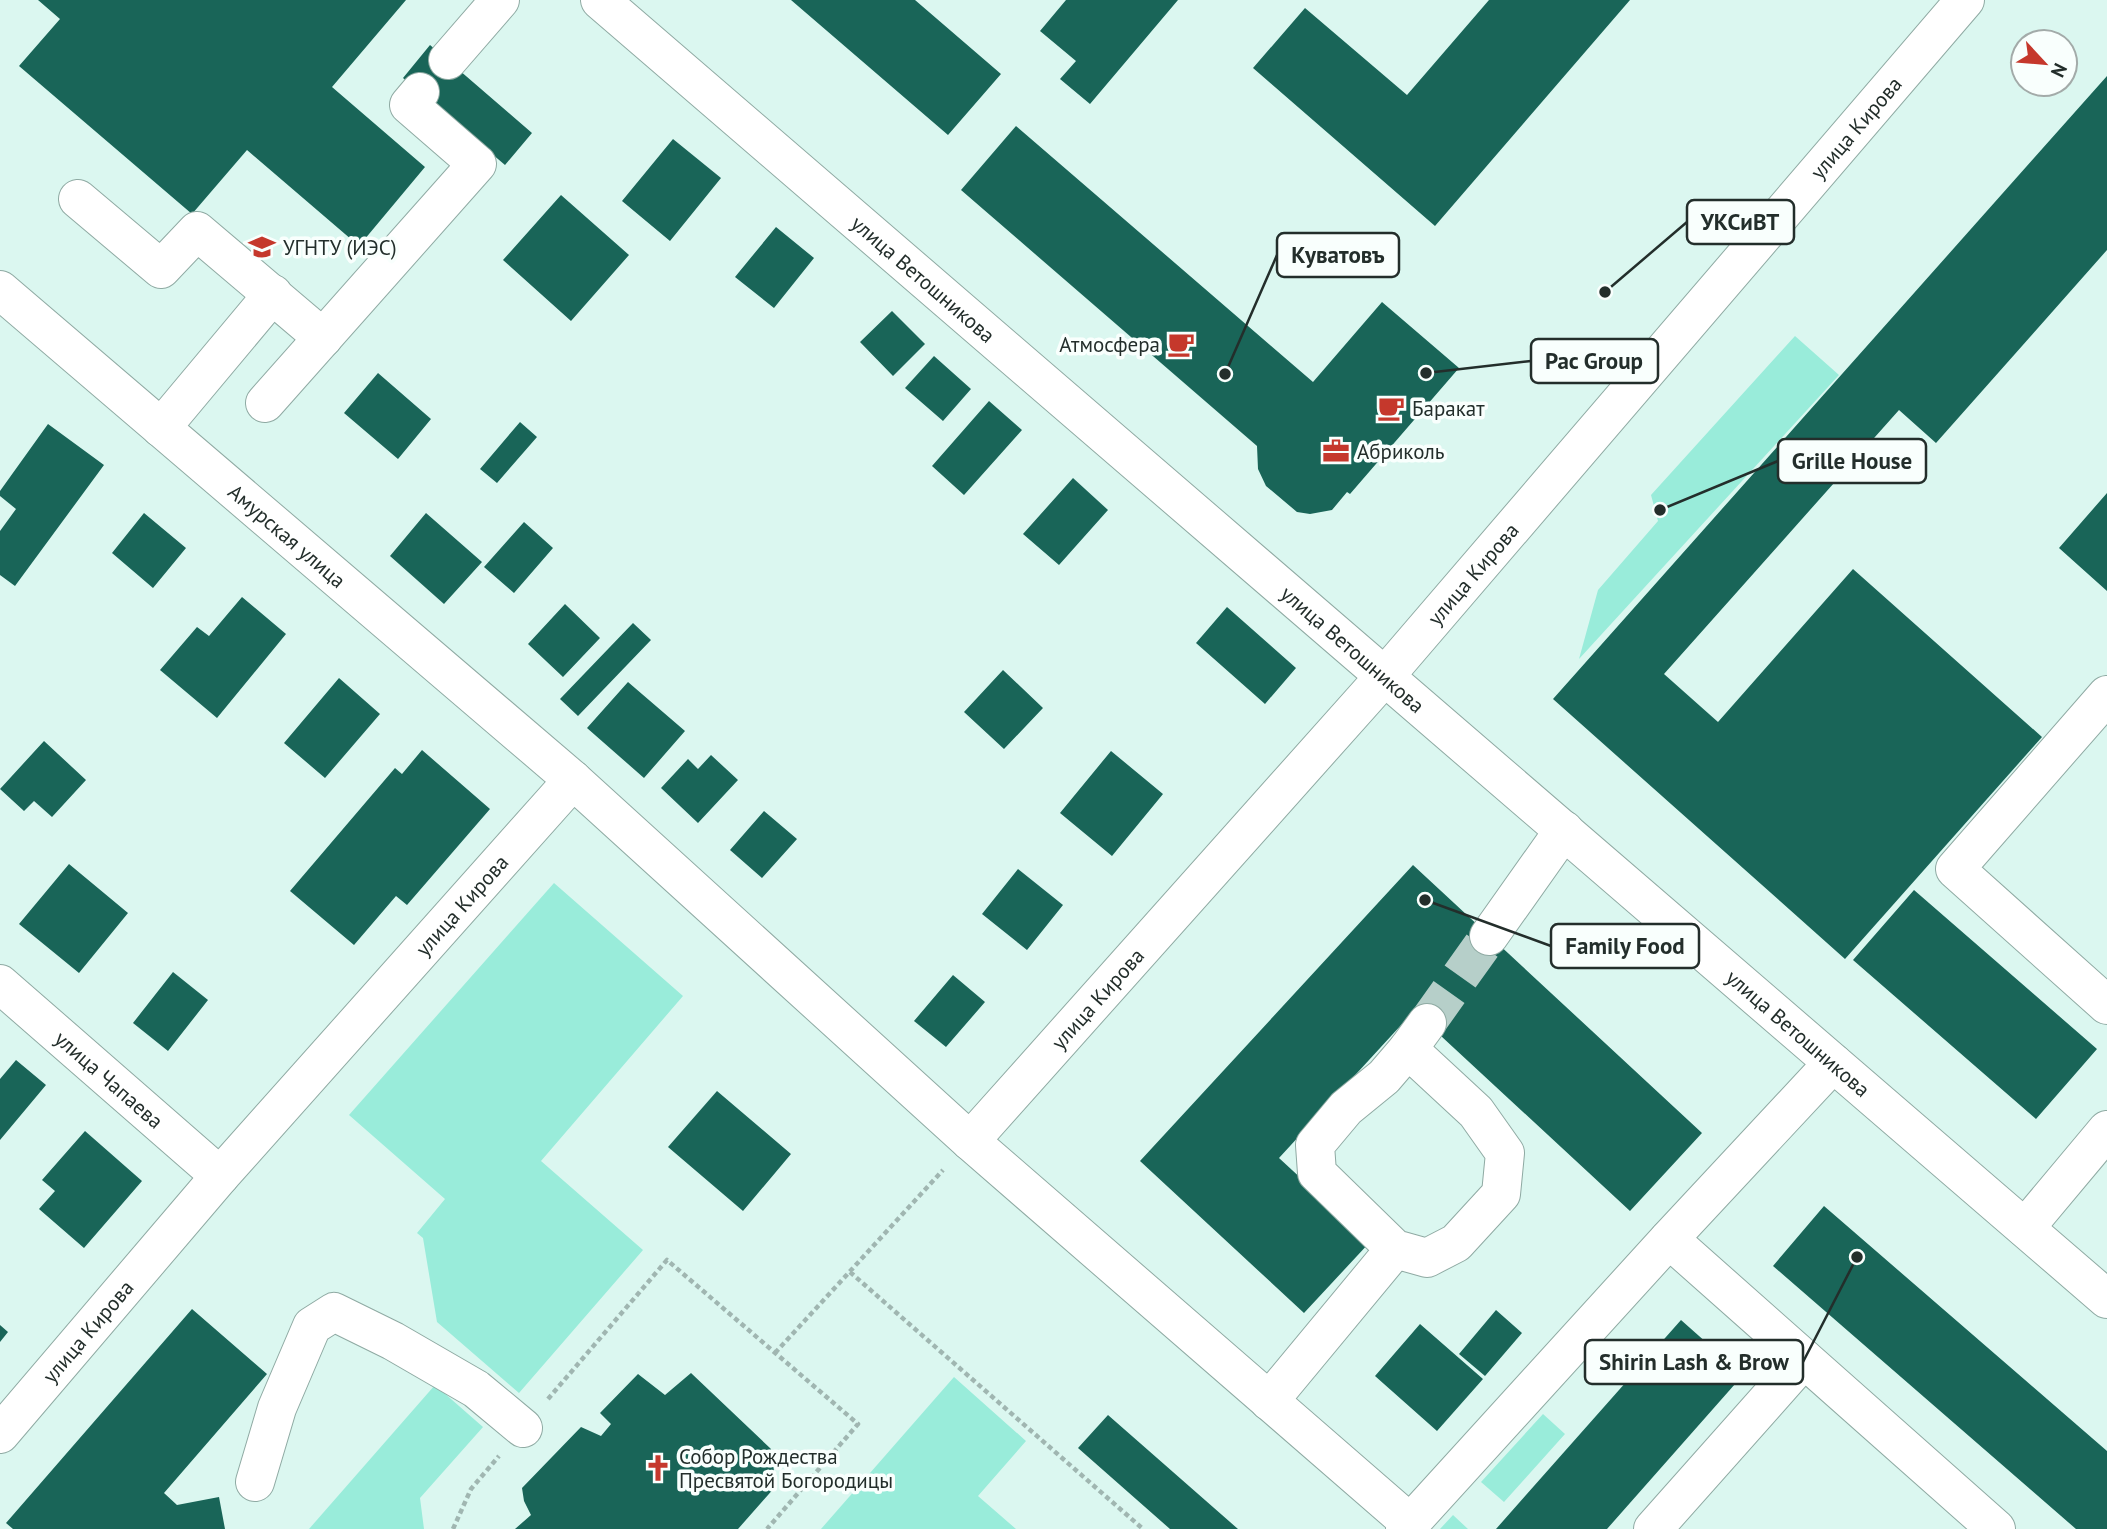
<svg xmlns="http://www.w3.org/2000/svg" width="2107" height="1529" font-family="'PT Sans',sans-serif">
  <rect width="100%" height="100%" fill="#dbf7f0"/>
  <!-- green -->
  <path fill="#99ecda" d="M1795,336L1839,375L1579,659L1598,590L1658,521L1651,495Z
    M554,883L683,996L541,1161L643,1250L519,1393L437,1322L423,1238L417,1233L445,1199L349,1115Z
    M954,1377L1026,1441L978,1496L1016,1529H821Z
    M435,1385L483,1427L420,1498L424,1529H309Z
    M1543,1414L1565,1434L1504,1502L1481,1482Z
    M1453,1515L1468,1529H1440Z"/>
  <!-- building -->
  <path fill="#196558" d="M38,0H406L332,87L425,167L359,246L247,150L192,214L19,66L60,19Z
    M791,0H915L1001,74L948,135Z
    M1066,0H1178L1090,104L1060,79L1076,61L1040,31Z
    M1489,0H1630L1435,226L1253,68L1305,8L1407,95Z
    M430,45L532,133L505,165L403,78Z
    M2107,76V250L1936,443L1899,410L1664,674L1718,722L1853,569L2042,737L1845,959L1553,699Z
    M1016,126L1313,382L1382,302L1459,368L1350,494L1347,492L1332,510L1310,514L1297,512L1266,486L1258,469L1257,446L961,190Z
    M673,139L721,178L670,241L622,201Z
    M561,195L629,255L571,321L503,260Z
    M776,227L814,258L774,308L735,277Z
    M892,311L925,344L893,376L860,342Z
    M934,356L971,389L943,421L905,388Z
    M378,373L431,419L398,459L344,413Z
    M989,401L1022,430L964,495L932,466Z
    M520,422L537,437L497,483L480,469Z
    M48,424L104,465L15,586L0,575V531L16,509L0,496V491Z
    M1073,478L1108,510L1059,565L1023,534Z
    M2107,493V591L2059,548Z
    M144,513L186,548L153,588L112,553Z
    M426,513L482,562L444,604L390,556Z
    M524,522L553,548L514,593L484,567Z
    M242,597L286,634L217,718L160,670L197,627L209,636Z
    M565,604L600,638L563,677L528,644Z
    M1227,607L1296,668L1265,704L1196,643Z
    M633,623L651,640L578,716L560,699Z
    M1003,670L1043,708L1004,749L964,712Z
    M339,678L380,714L325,778L284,743Z
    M628,682L685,731L644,778L587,728Z
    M44,741L86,780L52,817L34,801L24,811L0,789Z
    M422,750L490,809L407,905L396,896L354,945L290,891L395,768L402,774Z
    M1111,751L1163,794L1112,856L1060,813Z
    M711,755L738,780L698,823L661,788L688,759L698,769Z
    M764,811L797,839L762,878L730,850Z
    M69,864L128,913L79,973L19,924Z
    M1413,865L1702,1133L1630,1211L1414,1011L1279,1158L1370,1242L1304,1313L1140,1161Z
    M1018,869L1063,905L1027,950L982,914Z
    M1914,890L2097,1049L2036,1119L1853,960Z
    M173,972L208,1000L168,1051L133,1023Z
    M953,975L985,1002L946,1047L914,1021Z
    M16,1060L46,1085L0,1140V1079Z
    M717,1091L791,1154L743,1211L668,1147Z
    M85,1131L142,1181L84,1248L39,1209L55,1191L42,1180Z
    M1824,1206L2107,1451V1529H2076L1773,1266Z
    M192,1309L267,1374L164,1493L177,1505L219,1497L225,1529H13L6,1523Z
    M1496,1310L1522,1333L1485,1376L1459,1354Z
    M1681,1320L1743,1375L1607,1529H1496Z
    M1420,1324L1483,1379L1437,1431L1375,1376Z
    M0,1325L8,1332L0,1342Z
    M691,1373L771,1449L776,1486L738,1529H515L531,1515L524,1501L522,1488L581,1427L601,1436L611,1424L600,1413L638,1374L665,1395Z
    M1108,1415L1238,1529H1170L1078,1448Z"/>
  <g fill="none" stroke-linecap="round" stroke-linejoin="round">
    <!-- minor-tunnel -->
    <path stroke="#b6cfc9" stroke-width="38" stroke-dasharray="38 19" stroke-linecap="butt" d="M1427,1023L1489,936"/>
    <defs>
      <g id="minor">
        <path id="s1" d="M600,0L2107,1299"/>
        <path d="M448,60L500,0"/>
        <path d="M78,199L161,269L197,231L323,338"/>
        <path id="s2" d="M0,290L573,780"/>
        <path d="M265,403L477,164L409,105L420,92"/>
        <path d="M161,428L273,294"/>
        <path d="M2107,695L1955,869L2107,1005"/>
        <path d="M1489,936L1564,830"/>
        <path id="s3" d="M0,984L220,1176"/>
        <path d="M1408,1049L1427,1023"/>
        <path id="s4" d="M970,1141L1385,676L1965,0"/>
        <path d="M2025,1228L2107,1130"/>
        <path d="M1669,1239L1996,1529"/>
        <path d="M1269,1401L1395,1249L1427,1258L1456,1243L1501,1194L1505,1153L1476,1112L1408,1049L1384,1077L1346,1108L1315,1145L1317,1173L1395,1249"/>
        <path id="s5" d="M0,1434L220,1176L573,780L970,1141L1410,1523"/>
        <path d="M255,1482L277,1408L312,1326L334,1312L393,1341L476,1389L523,1428"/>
        <path d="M1405,1529L1669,1239L1833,1063"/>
        <path d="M1653,1529L1804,1359"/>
      </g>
    </defs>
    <!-- minor casing -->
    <use href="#minor" stroke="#8faaa3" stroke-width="40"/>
    <!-- path -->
    <path stroke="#a0b6b1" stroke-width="4.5" stroke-dasharray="5 3.5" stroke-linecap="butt" d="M850,1272L1143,1529
      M775,1353L943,1170
      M548,1399L667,1260L858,1424L767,1529
      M453,1529L471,1489L499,1456"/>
    <!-- minor -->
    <use href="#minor" stroke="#fff" stroke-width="38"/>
  </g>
  <!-- icons -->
  <defs>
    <symbol id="university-bare" viewBox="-9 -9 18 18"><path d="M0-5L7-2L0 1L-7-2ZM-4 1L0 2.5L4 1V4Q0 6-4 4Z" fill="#c5382c" stroke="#f9fffd" stroke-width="2.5" paint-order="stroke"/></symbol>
    <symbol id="cafe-bare" viewBox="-9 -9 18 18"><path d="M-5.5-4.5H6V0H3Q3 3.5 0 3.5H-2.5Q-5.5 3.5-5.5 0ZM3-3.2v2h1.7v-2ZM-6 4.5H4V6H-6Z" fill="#c5382c" stroke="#f9fffd" stroke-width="2.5" paint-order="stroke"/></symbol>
    <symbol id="office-bare" viewBox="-9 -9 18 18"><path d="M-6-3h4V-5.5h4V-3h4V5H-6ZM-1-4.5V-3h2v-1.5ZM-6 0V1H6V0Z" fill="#c5382c" stroke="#f9fffd" stroke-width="2.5" paint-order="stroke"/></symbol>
    <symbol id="church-bare" viewBox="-9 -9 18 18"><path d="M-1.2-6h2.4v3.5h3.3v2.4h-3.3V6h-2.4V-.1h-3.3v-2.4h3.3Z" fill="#c5382c" stroke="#f9fffd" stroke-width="2.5" paint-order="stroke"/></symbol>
  </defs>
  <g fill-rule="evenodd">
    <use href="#university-bare" x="243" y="228" width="38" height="38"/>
    <use href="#cafe-bare" x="1162" y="325" width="38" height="38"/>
    <use href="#cafe-bare" x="1372" y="389" width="38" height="38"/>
    <use href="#office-bare" x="1317" y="432" width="38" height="38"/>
    <use href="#church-bare" x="639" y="1449" width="38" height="38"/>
  </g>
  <g text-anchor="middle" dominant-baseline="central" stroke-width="7" stroke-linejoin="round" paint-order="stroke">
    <!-- street labels -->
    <g font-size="21" fill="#232e2b" stroke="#f9fffd">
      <text stroke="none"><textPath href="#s4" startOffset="1346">улица Кирова</textPath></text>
      <text stroke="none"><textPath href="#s1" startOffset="427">улица Ветошникова</textPath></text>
      <text stroke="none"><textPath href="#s2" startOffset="378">Амурская улица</textPath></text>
      <text stroke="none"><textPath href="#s4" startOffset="758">улица Кирова</textPath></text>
      <text stroke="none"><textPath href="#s1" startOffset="994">улица Ветошникова</textPath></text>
      <text stroke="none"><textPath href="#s5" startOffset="702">улица Кирова</textPath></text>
      <text stroke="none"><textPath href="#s4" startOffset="191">улица Кирова</textPath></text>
      <text stroke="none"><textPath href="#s1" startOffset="1582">улица Ветошникова</textPath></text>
      <text stroke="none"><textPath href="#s3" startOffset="145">улица Чапаева</textPath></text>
      <text stroke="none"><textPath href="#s5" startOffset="135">улица Кирова</textPath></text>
    </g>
    <!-- poi labels -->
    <g font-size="21" fill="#232e2b" stroke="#f9fffd" text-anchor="start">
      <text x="283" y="247">УГНТУ (ИЭС)</text>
      <text x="1160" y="344" text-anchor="end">Атмосфера</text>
      <text x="1412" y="408">Баракат</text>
      <text x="1357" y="451">Абриколь</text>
      <text x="679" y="1456">Собор Рождества<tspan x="679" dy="24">Пресвятой Богородицы</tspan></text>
    </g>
  </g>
  <!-- callouts -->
  <path fill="none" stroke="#232e2b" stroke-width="2.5" d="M1605 292L1687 222M1225 374L1277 255M1426 373L1531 361M1660 510L1778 461M1425 900L1551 946M1857 1257L1803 1362"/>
  <g fill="#232e2b" stroke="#f9fffd" stroke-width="2.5">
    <circle cx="1605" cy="292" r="7"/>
    <circle cx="1225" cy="374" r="7"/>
    <circle cx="1426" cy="373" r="7"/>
    <circle cx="1660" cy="510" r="7"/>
    <circle cx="1425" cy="900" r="7"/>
    <circle cx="1857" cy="1257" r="7"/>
  </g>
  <g fill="#f9fffd" stroke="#232e2b" stroke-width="2.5">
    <rect x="1687" y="200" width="107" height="44" rx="7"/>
    <rect x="1277" y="233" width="122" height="44" rx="7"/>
    <rect x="1531" y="339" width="127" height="44" rx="7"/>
    <rect x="1778" y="439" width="148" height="44" rx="7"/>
    <rect x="1551" y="924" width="148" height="44" rx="7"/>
    <rect x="1585" y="1340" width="218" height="44" rx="7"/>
  </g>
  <g font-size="23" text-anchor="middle" font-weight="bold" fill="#232e2b">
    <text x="1740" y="230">УКСиВТ</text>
    <text x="1338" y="263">Куватовъ</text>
    <text x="1594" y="369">Pac Group</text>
    <text x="1852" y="469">Grille House</text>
    <text x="1625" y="954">Family Food</text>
    <text x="1694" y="1370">Shirin Lash &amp; Brow</text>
  </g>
  <!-- north arrow -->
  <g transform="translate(2044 63) rotate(116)"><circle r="33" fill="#f9fffd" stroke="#a3aba9" stroke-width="2"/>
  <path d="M0-5L12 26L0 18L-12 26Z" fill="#c5382c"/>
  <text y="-10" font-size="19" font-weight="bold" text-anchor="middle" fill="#232e2b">N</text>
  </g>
</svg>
